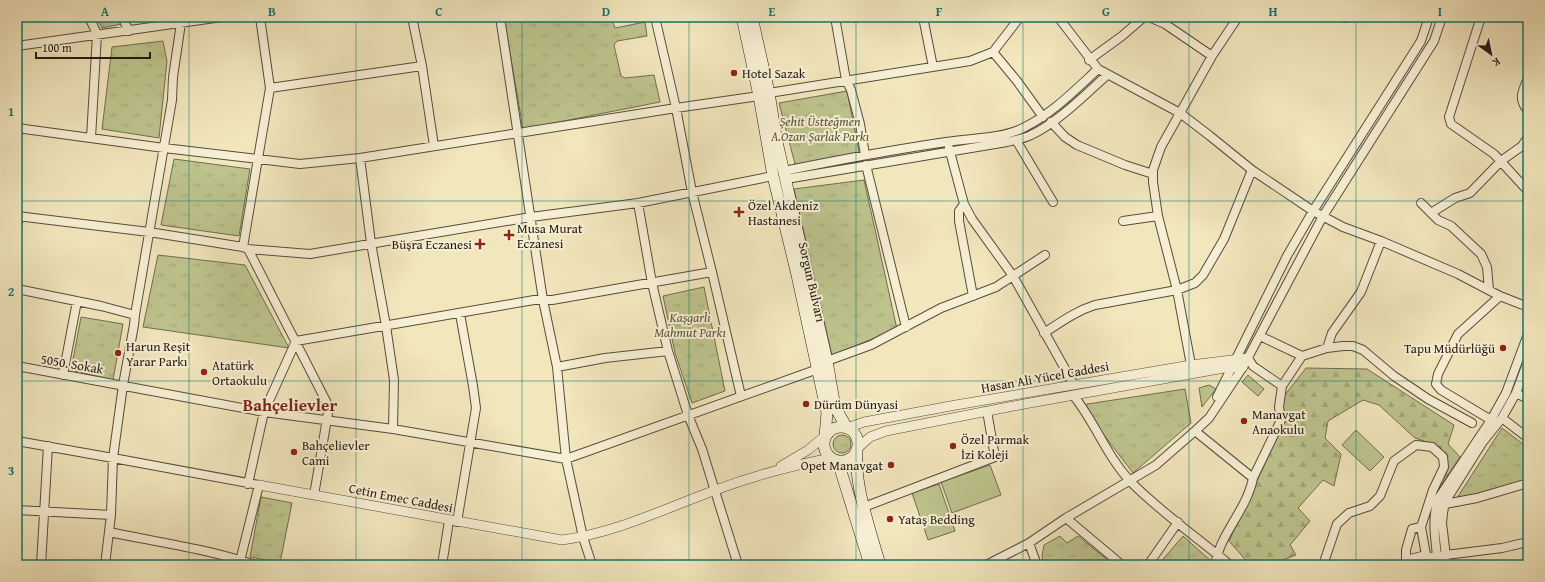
<svg xmlns="http://www.w3.org/2000/svg" width="1545" height="582" font-family="'Gentium Book Plus',serif">
  <defs>
    <pattern id="grass-tufts" width="24" height="20" patternUnits="userSpaceOnUse"><rect width="24" height="20" fill="#bec48e"/><path d="M3 7l-1-3M5 7V3M7 7l1-3M15 17l-1-3M17 17v-4M19 17l1-3" fill="none" stroke="#a3a879"/></pattern>
    <pattern id="forest-firs" width="22" height="20" patternUnits="userSpaceOnUse"><rect width="22" height="20" fill="#bec48e"/><path d="M5 1l3.5 6h-7zM16 11l3.5 6h-7z" fill="#a3a879"/></pattern>
  </defs>
  <rect width="100%" height="100%" fill="#f2e6bd"/>
  <filter id="stains"><feTurbulence type="fractalNoise" baseFrequency=".005" numOctaves="4"/><feColorMatrix values="0 0 0 0 .2 0 0 0 0 .09 0 0 0 0 .02 0 0 0 .5 -.17"/></filter>
  <radialGradient id="worn" r=".72"><stop offset=".6" stop-color="#630" stop-opacity="0"/><stop offset="1" stop-color="#630" stop-opacity=".3"/></radialGradient>
  <!-- grass -->
  <path fill="url(#grass-tufts)" stroke="#706e50" d="M96,17H123L126,23L102,28Z
    M504,17H611L615,28L645,22L647,36L617,41L614,45L621,76L625,78L654,75L660,102L523,129Z
    M163,41L167,61L159,138L102,129L112,47Z
    M847,91L860,156L795,164L779,103Z
    M174,159L250,169L239,236L161,225Z
    M864,180L897,329L832,355L794,189Z
    M158,255L245,265L289,348L143,327Z
    M704,287L725,391L692,403L675,353L663,296Z
    M81,317L123,324L113,380L71,370Z
    M1209,385L1216,389L1202,407L1199,388Z
    M1185,389L1191,423L1133,473L1081,405Z
    M1502,428L1528,448V481L1455,501Z
    M833 444a9 9 0 1 1 18 0a9 9 0 1 1-18 0Z
    M261,497L292,503L280,563L250,557Z
    M1060,536L1067,543L1078,536L1114,565H1044L1042,556L1044,545Z
    M1183,536L1211,561L1210,565H1158Z"/>
  <!-- forest -->
  <path fill="url(#forest-firs)" stroke="#706e50" d="M1306,368L1367,369L1454,425L1448,444L1460,457L1438,490L1441,447L1415,438L1379,405L1363,400L1328,421L1325,438L1341,454L1334,486L1323,480L1298,508L1310,521L1290,545L1296,555L1270,565H1250L1229,541L1283,425L1281,400Z"/>
  <!-- pitch -->
  <path fill="#bec48e" stroke="#706e50" d="M1248,375L1264,389L1258,396L1242,382Z
    M1356,430L1384,457L1370,471L1342,445Z
    M990,465L1001,495L952,513L941,482Z
    M939,484L955,531L928,540L912,493Z"/>
  <g fill="none" stroke-linecap="round" stroke-linejoin="round">
    <defs>
      <path id="minor" d="M89,17L97,34L91,138
        M122,17L129,31
        M412,17L422,66L434,146
        M500,17L543,300L557,367L566,459L583,537L592,565
        M655,17L676,108L692,192L712,272L741,396
        M835,17L846,80L851,90L860,124L865,155
        M923,17L933,67
        M1058,17L1098,69L1180,113L1210,136L1252,170L1313,211L1343,227L1381,241L1458,274L1500,296
        M1149,17L1165,24L1212,56
        M1344,17L1345,18L1348,17
        M1481,17L1449,117L1451,124L1494,154L1528,191
        M17,46L222,17
        M993,52L1017,81L1043,117
        M1089,60L1122,36L1144,17
        M1528,78C1523,91 1517,98 1528,111
        M270,88L422,66
        M769,93L970,61L993,52L1020,17
        M1051,122L1065,137L1077,145L1125,165L1153,174
        M17,128L164,148L300,164L360,158L676,108L759,96
        M1016,140L1053,202
        M949,148L964,204L972,219L1013,276L1074,385
        M360,158L371,243L386,326L394,380L393,429
        M866,165L906,327
        M784,171C838,160 892,150 946,142C970,138 999,139 1021,129C1051,115 1074,91 1098,69
        M786,179L1007,142C1015,140 1023,139 1031,135C1056,124 1086,94 1107,75
        M638,203L652,283L668,351L688,415L702,449L738,565
        M1421,203L1431,213
        M964,204L959,211V221L973,296
        M17,216L149,232L243,247L248,249L310,254L531,217L638,203L773,176
        M1158,216L1153,182V170L1161,147L1212,56L1238,17
        M1123,221L1158,216L1177,290L1191,365
        M17,227L19,216
        M243,247L270,88L260,17
        M248,249L329,407L314,495
        M17,289L101,306L135,315
        M1489,290L1487,267L1481,254L1451,226L1438,220L1431,213L1455,198L1470,193L1501,161L1522,146L1528,137
        M1044,333C1061,322 1076,311 1095,305L1177,290L1195,283L1203,275L1224,239L1252,170
        M1260,336L1302,356L1327,348L1343,346H1353L1363,350L1394,376L1428,399L1472,423
        M1327,348L1332,333L1361,292L1381,241
        M1248,358L1253,366L1282,386L1302,356
        M827,361L871,345L941,308L996,287L1045,255
        M17,366L264,412L393,429L566,459L818,369
        M557,367L605,358L668,351
        M63,375L77,301
        M1516,393L1528,399
        M1073,395C1095,422 1106,455 1130,481C1159,511 1198,538 1230,565
        M1217,397L1287,256L1313,211L1421,41L1429,17
        M1502,418L1528,438
        M1491,420L1441,390L1436,384L1438,374L1458,334L1500,296L1528,307
        M1195,431L1253,478C1247,510 1220,533 1215,565
        M17,441L113,458L259,485L239,565
        M1253,478L1281,420L1279,407L1282,386
        M248,484L264,412L296,341L534,300H552L712,272
        M1445,504L1477,498L1528,483
        M864,507L995,457L987,411
        M17,510L111,515
        M1066,518L1122,565
        M457,522L476,408L473,386L460,314
        M109,532C157,542 208,549 255,565
        M1029,543L1037,565
        M1406,560V550L1412,529L1421,527
        M41,565L48,446
        M105,565L111,515L113,458L123,385L134,325L135,315L172,100L173,77L181,23
        M442,565L449,521
        M986,565L1029,543L1066,518L1156,465L1195,431L1209,418L1243,367L1323,216L1434,41L1442,17
        M1148,565L1178,522
        M1323,565L1337,524L1349,513L1370,506L1380,496L1394,461L1416,445L1432,447L1443,457L1444,467L1433,490L1421,527L1426,555
        M1402,565L1406,560L1426,555L1430,557L1502,548L1528,542
        M1438,565C1436,543 1431,520 1438,499L1491,420L1506,393L1528,334
        M1447,565L1442,523L1443,513L1445,502L1482,443L1502,418L1516,393L1528,361"/>
      <path id="tertiary" d="M847,428L864,422L956,405L1191,365L1248,358
        M859,447L870,437L886,431L1024,404L1224,368L1243,367
        M781,466L808,450L825,436
        M259,485L562,540C615,533 664,509 713,491C752,476 790,466 831,458"/>
      <path id="secondary" d="M742,17L759,96L773,176L797,275L827,413L825,436
        M752,17L769,93L777,142L827,361L835,407L847,428
        M824 444a17 17 0 1 1 34 0a17 17 0 1 1-34 0Z
        M857,452C854,486 871,532 880,565
        M831,458L839,465L870,565"/>
    </defs>
    <!-- minor casing -->
    <use href="#minor" stroke="#574c3c" stroke-width="10"/>
    <!-- tertiary casing -->
    <use href="#tertiary" stroke="#574c3c" stroke-width="10"/>
    <!-- secondary casing -->
    <use href="#secondary" stroke="#231911" stroke-width="12"/>
    <!-- minor -->
    <use href="#minor" stroke="#f7efd4" stroke-width="8"/>
    <!-- tertiary -->
    <use href="#tertiary" stroke="#f7efd4" stroke-width="9"/>
    <!-- secondary -->
    <use href="#secondary" stroke="#f7efd4" stroke-width="11"/>
  </g>
  <!-- grid -->
  <path fill="none" stroke="#0f766e" stroke-width="1" stroke-opacity="0.55" d="M189,17V565M356,17V565M522,17V565M689,17V565M856,17V565M1023,17V565M1189,17V565M1356,17V565M17,201H1528M17,381H1528"/>
  <!-- markers -->
  <g fill="#8f2418" stroke="#f7efd4" stroke-width="1.5">
    <circle cx="734" cy="73" r="4"/>
    <path d="M737 206h4v4h4v4h-4v4h-4v-4h-4v-4h4z"/>
    <path d="M507 229h4v4h4v4h-4v4h-4v-4h-4v-4h4z"/>
    <path d="M478 238h4v4h4v4h-4v4h-4v-4h-4v-4h4z"/>
    <circle cx="1503" cy="348" r="4"/>
    <circle cx="118" cy="353" r="4"/>
    <circle cx="204" cy="372" r="4"/>
    <circle cx="806" cy="404" r="4"/>
    <circle cx="1244" cy="421" r="4"/>
    <circle cx="953" cy="446" r="4"/>
    <circle cx="294" cy="452" r="4"/>
    <circle cx="891" cy="465" r="4"/>
    <circle cx="890" cy="519" r="4"/>
  </g>
  <g text-anchor="middle" dominant-baseline="central" stroke-width="4" stroke-linejoin="round" paint-order="stroke">
    <!-- poi labels -->
    <g font-size="13" fill="#231911" stroke="#f7efd4" text-anchor="start">
      <text x="742" y="73">Hotel Sazak</text>
      <text x="748" y="205">Özel Akdeniz<tspan x="748" dy="15">Hastanesi</tspan></text>
      <text x="517" y="228">Musa Murat<tspan x="517" dy="15">Eczanesi</tspan></text>
      <text x="472" y="244" text-anchor="end">Büşra Eczanesi</text>
      <text x="126" y="346">Harun Reşit<tspan x="126" dy="15">Yarar Parkı</tspan></text>
      <text x="1495" y="348" text-anchor="end">Tapu Müdürlüğü</text>
      <text x="212" y="365">Atatürk<tspan x="212" dy="15">Ortaokulu</tspan></text>
      <text x="814" y="404">Dürüm Dünyasi</text>
      <text x="1252" y="414">Manavgat<tspan x="1252" dy="15">Anaokulu</tspan></text>
      <text x="961" y="439">Özel Parmak<tspan x="961" dy="15">İzi Koleji</tspan></text>
      <text x="302" y="445">Bahçelievler<tspan x="302" dy="15">Cami</tspan></text>
      <text x="883" y="465" text-anchor="end">Opet Manavgat</text>
      <text x="898" y="519">Yataş Bedding</text>
    </g>
    <!-- park labels -->
    <g font-size="13" font-style="italic" fill="#59553d" stroke="#f7efd4">
      <text x="820" y="121">Şehit Üstteğmen<tspan x="820" dy="15">A.Ozan Şarlak Parkı</tspan></text>
      <text x="690" y="317">Kaşgarlı<tspan x="690" dy="15">Mahmut Parkı</tspan></text>
    </g>
    <!-- street labels -->
    <g font-size="13" fill="#231911" stroke="#f7efd4">
      <text transform="translate(812 282) rotate(77)">Sorgun Bulvarı</text>
      <text transform="translate(72 364) rotate(10)">5050. Sokak</text>
      <text transform="translate(1045 377) rotate(-10)">Hasan Ali Yücel Caddesi</text>
      <text transform="translate(401 498) rotate(11)">Cetin Emec Caddesi</text>
    </g>
    <!-- district labels -->
    <g font-size="17" font-weight="bold" fill="#7a1f14" stroke="#f7efd4">
      <text x="290" y="404">Bahçelievler</text>
    </g>
  </g>
  <!-- margin -->
  <rect width="1545" height="582" fill="none" stroke="#f2e6bd" stroke-width="44"/>
  <!-- north arrow -->
  <g transform="translate(1491 54) rotate(147)" stroke="#f7efd4" stroke-width="3" paint-order="stroke">
  <path d="M0-3L7 15L0 10L-7 15Z" fill="#231911"/>
  <text y="-6" font-size="11" font-weight="bold" text-anchor="middle" fill="#231911">K</text>
  </g>
  <!-- scale -->
  <path d="M36 52v6h114v-6" fill="none" stroke="#231911" stroke-width="2"/>
  <text x="42" y="52" font-size="12" fill="#231911" stroke="#f7efd4" stroke-width="3" paint-order="stroke">100 m</text>
  <rect x="22" y="22" width="1501" height="538" fill="none" stroke="#0f766e" stroke-width="1.5"/>
  <g font-size="13" text-anchor="middle" font-weight="bold" fill="#0f766e">
    <text x="105" y="16">A</text>
    <text x="272" y="16">B</text>
    <text x="439" y="16">C</text>
    <text x="606" y="16">D</text>
    <text x="772" y="16">E</text>
    <text x="939" y="16">F</text>
    <text x="1106" y="16">G</text>
    <text x="1273" y="16">H</text>
    <text x="1440" y="16">I</text>
    <text x="11" y="116">1</text>
    <text x="11" y="296">2</text>
    <text x="11" y="475">3</text>
  </g>
  <rect width="100%" height="100%" filter="url(#stains)"/>
  <rect width="100%" height="100%" fill="url(#worn)"/>
</svg>
